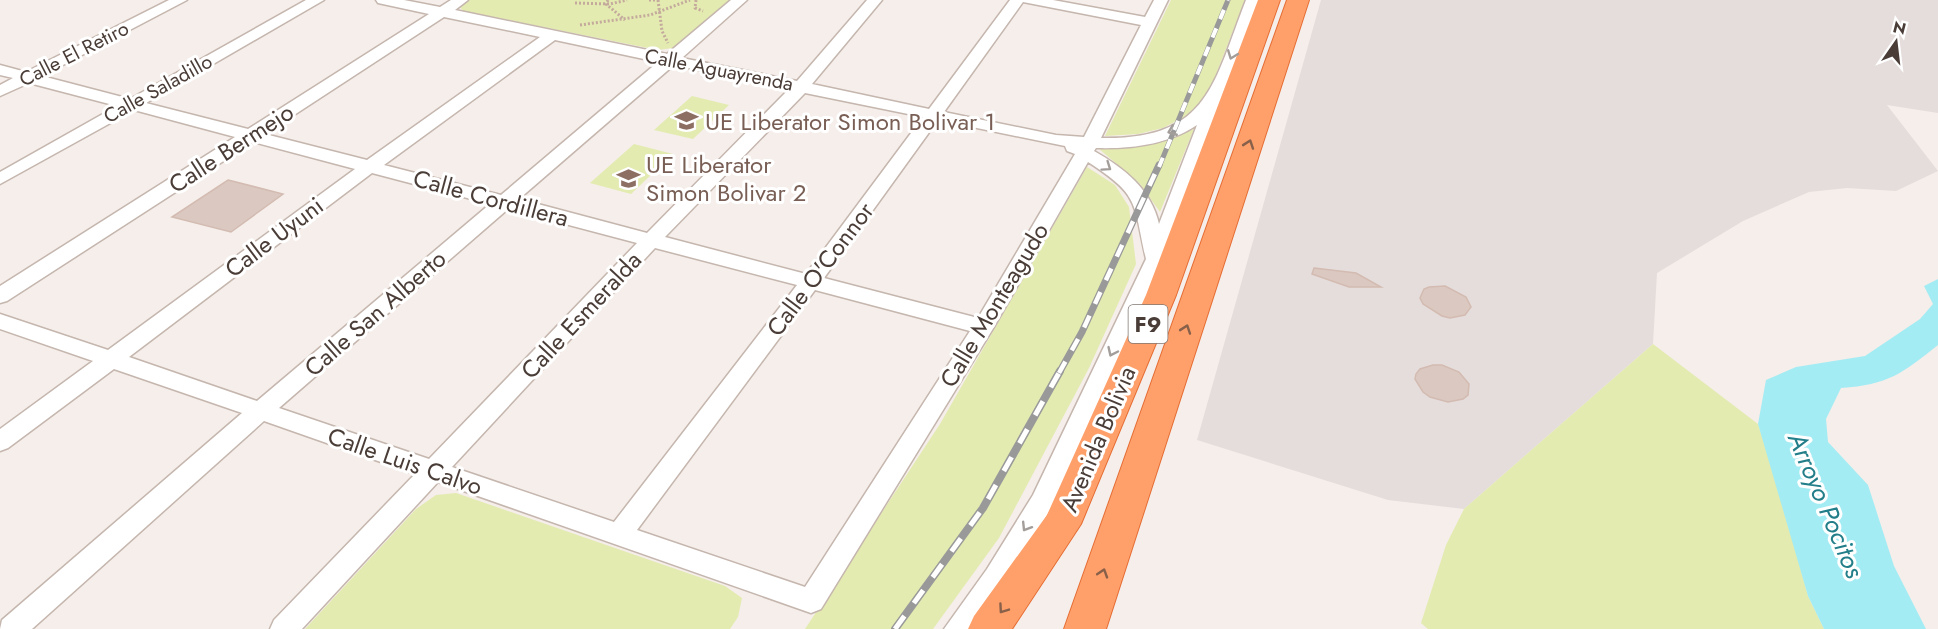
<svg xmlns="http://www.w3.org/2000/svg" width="1938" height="629" font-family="Jost,sans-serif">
  <rect width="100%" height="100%" fill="#f5eeea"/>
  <!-- industrial -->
  <path fill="#e5dddb" d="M1321,0H1938V113L1887,105L1938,171L1896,191L1847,188L1809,192L1743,221L1657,273L1653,344L1464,509L1388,500L1197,440Z"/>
  <!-- green -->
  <path fill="#e3ebb1" d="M470,0H730L673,48L658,50L463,11L460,7Z
    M1171,0H1245L1208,95L1188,115L1163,128L1138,134L1105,136Z
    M692,96L729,105L693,139L654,130Z
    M1194,129L1160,212L1140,184L1098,148L1138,147Z
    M634,144L673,154L631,194L590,183Z
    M1087,167L1115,185L1129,207L1136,264L1089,368L999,538L933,629H805L940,424Z
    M1653,344L1758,424L1779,488L1808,596L1824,629H1428L1421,623L1446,545L1464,509Z
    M456,493L725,586L742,598L738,617L730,629H305L416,509L436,495Z"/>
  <!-- water -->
  <path fill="#a4ecf4" d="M1938,279V345C1903,373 1888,385 1841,388L1826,419L1828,442L1868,485L1894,566L1926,629H1824L1808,596L1758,424L1766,380L1796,367L1865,356L1920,319L1933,304L1924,286Z"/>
  <!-- building -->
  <path fill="#dbc9c1" stroke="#d3bbb1" stroke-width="1.5" d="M228,180L283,194L231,232L172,217Z
    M1314,268L1356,273L1381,287H1349L1312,274Z
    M1445,286L1466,297L1471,307L1465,315L1450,318L1442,316L1423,304L1420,298L1424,289L1429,287Z
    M1433,365H1442L1459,372L1469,384L1468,395L1463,399L1448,402L1430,397L1423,392L1415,379L1416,374L1420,369Z"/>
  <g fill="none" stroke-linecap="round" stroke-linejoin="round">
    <defs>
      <path id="minor" d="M169,0H187L42,76L130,99L306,0H324L146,103L248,129L429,14L378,3L376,0H404L440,7L451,0H468L455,10L667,54L731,0H747L682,58L797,81L867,0H882L812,84L929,109L1010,0H1053L1145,17L1154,0H1168L1101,138C1209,140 1213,84 1246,0H1260L1165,260L1052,507L1005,585L974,629H944L987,569L1033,495L1146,259C1133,203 1141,196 1088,162L994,327L821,609L811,613L438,482L302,629H270L274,620L415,474L264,421L32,629H0L2,620L242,413L114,369L8,448L0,451V429L93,361L0,329V314L108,350L355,169L253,142L7,301L0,303V286L235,137L134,110L0,184V172L117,106L29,83L0,96V85L13,78L0,75V65L26,72ZM1023,2L1141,25L1084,137L1056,135L944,112ZM444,17L540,37L367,160L265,134ZM555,40L658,62L501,195L384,165ZM674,65L789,89L647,233L519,199ZM805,93L923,117L806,274L665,237ZM938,120L1065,146L1067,151L1075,154L978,318L824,278ZM1197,125L1159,224C1151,189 1124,168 1094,151L1096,148C1131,149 1167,145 1197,125ZM372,173L490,204L257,401L129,357ZM508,209L637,243L429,459L279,408ZM655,248L797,285L614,522L452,467ZM815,290L970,331L805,587L637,530Z"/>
      <path id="highway" d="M1258,0H1280L1176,295L1081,524L1012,629H968L974,616L1047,515L1146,295Z
        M1287,0H1309L1106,629H1064Z"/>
    </defs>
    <!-- minor casing -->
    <use href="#minor" stroke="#c5b6ae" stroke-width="3"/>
    <!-- highway casing -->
    <use href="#highway" stroke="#e56d34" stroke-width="2"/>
    <!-- path -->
    <path stroke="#c4aa9c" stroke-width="3" stroke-dasharray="2 2" stroke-linecap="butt" d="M608,0L606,4L625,20
      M649,0H660
      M658,0L662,31L668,43
      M696,0L695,8L703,11
      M575,3L610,4L627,0
      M580,25L650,15L690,0"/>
    <!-- minor -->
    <use href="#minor" fill="#fff" fill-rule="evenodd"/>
    <!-- highway -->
    <use href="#highway" fill="#ffa06b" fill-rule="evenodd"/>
    <defs>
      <path id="rail-far2" d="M1159,167L1228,0"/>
      <path id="rail-far1" d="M1059,373L1082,332L1159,165"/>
      <path id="rail" d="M895,629L983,508L1060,371"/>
    </defs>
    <!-- rail-far2 casing -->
    <use href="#rail-far2" stroke="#999" stroke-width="5"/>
    <!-- rail-far1 casing -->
    <use href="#rail-far1" stroke="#999" stroke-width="7"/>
    <!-- rail casing -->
    <use href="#rail" stroke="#999" stroke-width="8"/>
    <!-- rail-far2 -->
    <use href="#rail-far2" stroke="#fff" stroke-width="4" stroke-dasharray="10" stroke-linecap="butt"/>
    <!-- rail-far1 -->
    <use href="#rail-far1" stroke="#fff" stroke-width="4.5" stroke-dasharray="13" stroke-linecap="butt"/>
    <!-- rail -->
    <use href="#rail" stroke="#fff" stroke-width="5" stroke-dasharray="16" stroke-linecap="butt"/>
  </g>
  <!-- one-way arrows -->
  <defs><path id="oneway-chevron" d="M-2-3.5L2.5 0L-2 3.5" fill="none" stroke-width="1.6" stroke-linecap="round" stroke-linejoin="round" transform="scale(1.5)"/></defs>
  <g stroke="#a49e9b">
    <use href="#oneway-chevron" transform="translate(1232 55) rotate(111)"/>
    <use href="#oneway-chevron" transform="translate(1172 131) rotate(158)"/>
    <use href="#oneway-chevron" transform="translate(1107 167) rotate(35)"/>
    <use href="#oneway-chevron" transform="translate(1112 352) rotate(115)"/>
    <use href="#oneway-chevron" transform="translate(1026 527) rotate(122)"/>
  </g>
  <g stroke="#896049">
    <use href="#oneway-chevron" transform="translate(1249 144) rotate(-71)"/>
    <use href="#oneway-chevron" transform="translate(1186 329) rotate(-71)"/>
    <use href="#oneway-chevron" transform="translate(1103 573) rotate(-72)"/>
    <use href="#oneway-chevron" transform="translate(1003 609) rotate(125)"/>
  </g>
  <!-- icons -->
  <defs>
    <symbol id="school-bare" viewBox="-9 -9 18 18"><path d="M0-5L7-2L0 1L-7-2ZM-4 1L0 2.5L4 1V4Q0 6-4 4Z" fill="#8d6e63" stroke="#fff" stroke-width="2.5" paint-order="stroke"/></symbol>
  </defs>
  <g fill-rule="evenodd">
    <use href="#school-bare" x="670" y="104" width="33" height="33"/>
    <use href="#school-bare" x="612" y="162" width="33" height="33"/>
  </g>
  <g text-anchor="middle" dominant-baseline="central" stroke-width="6" stroke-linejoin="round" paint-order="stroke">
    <!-- far-street labels -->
    <g font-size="20" fill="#4a3d37" stroke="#fff">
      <text transform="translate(74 54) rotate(-27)">Calle El Retiro</text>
      <text transform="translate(719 70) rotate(11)">Calle Aguayrenda</text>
      <text transform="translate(158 89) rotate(-29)">Calle Saladillo</text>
    </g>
    <!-- shield labels -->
    <rect fill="#fff" stroke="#807773" stroke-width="1.5" x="1128.5" y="305" width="39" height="38" rx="4.5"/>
    <g font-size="22" font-weight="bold" fill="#4a3d37">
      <text x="1148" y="324">F9</text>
    </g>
    <!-- education labels -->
    <g font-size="24" fill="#785e54" stroke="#fff" text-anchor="start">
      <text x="705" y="121">UE Liberator Simon Bolivar 1</text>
      <text x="646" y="164">UE Liberator<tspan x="646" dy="28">Simon Bolivar 2</tspan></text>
    </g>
    <!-- street labels -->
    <g font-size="24" fill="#4a3d37" stroke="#fff">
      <text transform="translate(231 148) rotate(-33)">Calle Bermejo</text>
      <text transform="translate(491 198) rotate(15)">Calle Cordillera</text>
      <text transform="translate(274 237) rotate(-37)">Calle Uyuni</text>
      <text transform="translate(820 269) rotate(-53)">Calle O'Connor</text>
      <text transform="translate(994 305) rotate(-59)">Calle Monteagudo</text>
      <text transform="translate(375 313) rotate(-41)">Calle San Alberto</text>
      <text transform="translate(581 315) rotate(-47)">Calle Esmeralda</text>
      <text transform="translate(1098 439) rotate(-67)">Avenida Bolivia</text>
      <text transform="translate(405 461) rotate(19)">Calle Luis Calvo</text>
    </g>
    <!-- water labels -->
    <g font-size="26" font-style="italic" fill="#227e89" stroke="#fff">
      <text transform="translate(1826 505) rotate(67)">Arroyo Pocitos</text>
    </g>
  </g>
  <!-- north arrow -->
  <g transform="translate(1896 42) rotate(14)" stroke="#ffffff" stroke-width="4.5" paint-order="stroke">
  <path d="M0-4.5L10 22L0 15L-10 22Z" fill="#4a3d37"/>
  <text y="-9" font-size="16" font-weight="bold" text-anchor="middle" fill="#4a3d37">N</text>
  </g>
</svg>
